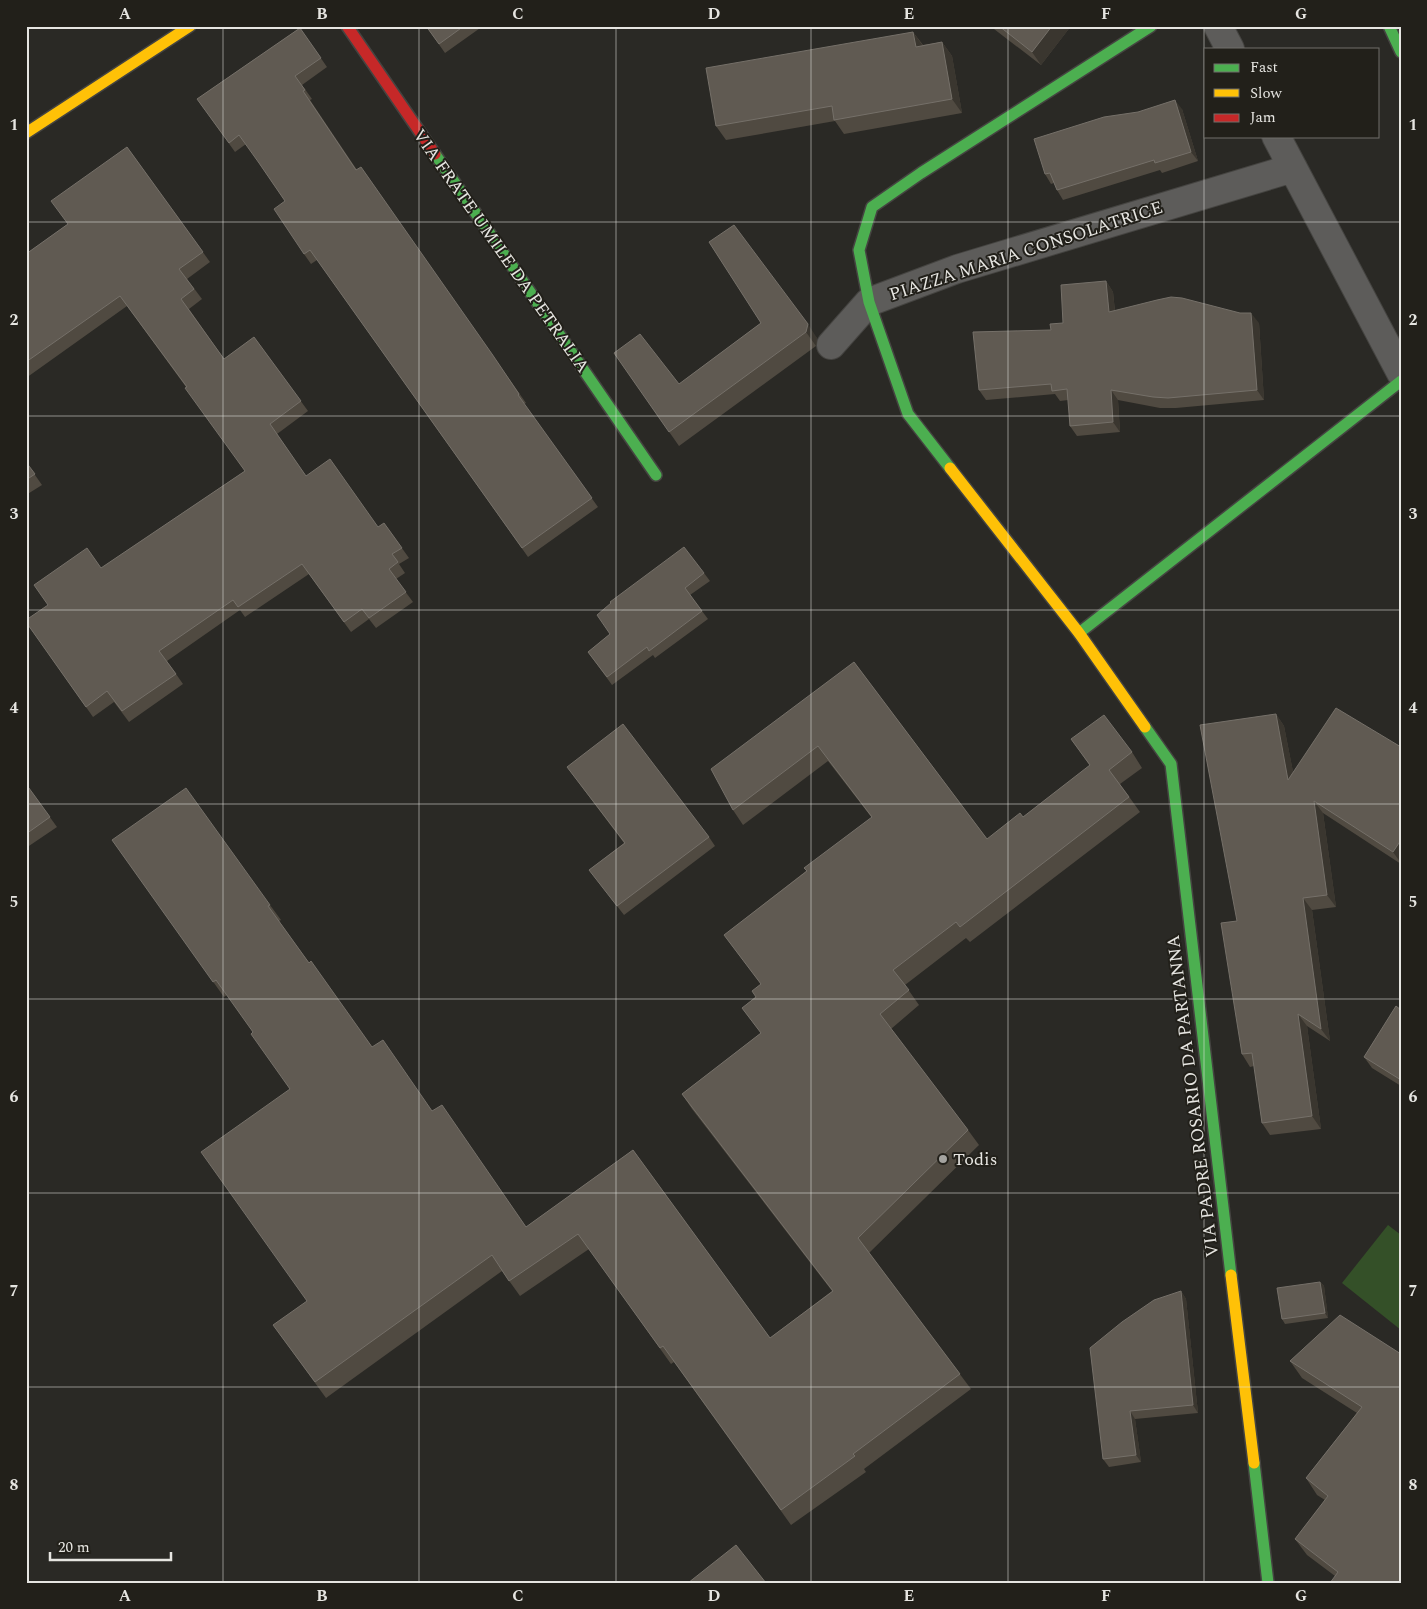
<svg xmlns="http://www.w3.org/2000/svg" width="1427" height="1609" font-family="Spectral,serif">
  <rect width="100%" height="100%" fill="#2a2925"/>
  <!-- green -->
  <path fill="#345028" d="M1388,1225L1401,1235V1330L1342,1283Z"/>
  <g fill="none" stroke-linecap="round" stroke-linejoin="round">
    <defs>
      <path id="street" d="M1218,26L1230,49
        M1276,136L1401,373
        M831,345L869,302L957,269L1293,168"/>
      <path id="fast" d="M1389,26L1401,52
        M435,154L656,475
        M950,468L908,414L869,302L859,250L872,207L921,173L1151,26
        M1079,633L1401,381
        M1145,727L1171,764L1231,1275
        M1254,1463L1268,1583"/>
      <path id="slow" d="M26,133L190,26
        M950,468L1079,633L1145,727
        M1231,1275L1254,1463"/>
      <path id="jam" d="M347,26L435,154"/>
    </defs>
    <!-- street casing -->
    <use href="#street" stroke="#454441" stroke-width="30"/>
    <!-- fast casing -->
    <use href="#fast" stroke="#454441" stroke-width="14"/>
    <!-- slow casing -->
    <use href="#slow" stroke="#454441" stroke-width="14"/>
    <!-- jam casing -->
    <use href="#jam" stroke="#454441" stroke-width="14"/>
    <!-- street -->
    <use href="#street" stroke="#5d5c5a" stroke-width="28"/>
    <!-- fast -->
    <use href="#fast" stroke="#4caf50" stroke-width="11"/>
    <!-- slow -->
    <use href="#slow" stroke="#ffc107" stroke-width="11"/>
    <!-- jam -->
    <use href="#jam" stroke="#c62828" stroke-width="11"/>
  </g>
  <!-- wall -->
  <path fill="#504a41" d="M426,26H483L445,53Z
    M992,26H1071L1041,65L994,29Z
    M300,28L327,67L302,85L312,99L310,100L357,170L498,363L526,403L524,404L598,507L528,557L317,260L311,264L304,254L285,201L246,144L235,152L197,99Z
    M913,32L923,45L942,42L952,56L962,113L844,134L835,121L726,140L716,126Z
    M1182,109L1198,161L1162,173L1160,170L1063,200L1057,190L1054,183L1051,184L1045,174Z
    M127,147L210,262L187,279L202,299L189,309L224,359L254,337L308,411L277,434L306,476L378,527L384,523L409,558L399,564L405,573L396,579L413,602L376,628L369,619L351,632L309,574L245,617L240,610L167,661L183,684L129,722L114,702L93,717L26,622L101,568L245,471L186,387L127,306L26,378V254L68,224Z
    M709,242L817,338L816,346L679,446L614,353L679,384L761,323Z
    M1106,281L1113,292L1115,311L1259,323L1264,400L1176,408H1160L1118,400L1120,432L1077,436L1070,426L1068,400L1060,401L1055,394L986,400L979,390L1051,330L1063,323Z
    M26,462L42,485L26,495Z
    M704,573L710,581L690,595L708,619L655,658L653,655L612,685L588,652L610,634Z
    M854,662L987,839L1023,817L1090,766L1071,739L1132,752L1142,768L1120,784L1140,812L970,942L966,938L905,985L919,1005L891,1029L968,1130L979,1145L869,1253L971,1389L864,1469L866,1472L791,1525L674,1362L671,1364L589,1249L520,1296L502,1271L326,1398L273,1325L307,1302L290,1089L253,1032L227,995L224,997L112,840L270,905L281,920L279,921L309,963L372,1047L432,1111L526,1227L633,1150L770,1338L832,1291L692,1109L682,1094L761,1033L742,1008L756,997L761,984L724,935L806,871L872,818L828,761L743,825L733,810Z
    M1276,714L1284,726L1293,772L1401,747V864L1323,813L1336,907L1312,910L1330,1041L1307,1026L1321,1129L1270,1135L1262,1123L1254,1066L1250,1067L1242,1054L1237,921Z
    M567,767L709,837L715,846L624,915L589,870L624,843Z
    M26,784L57,827L26,848Z
    M1401,1010V1086L1372,1068L1364,1057Z
    M1320,1282L1324,1286L1328,1318L1285,1324L1282,1319Z
    M1181,1291L1186,1299L1198,1413L1135,1419L1141,1462L1109,1467L1103,1459Z
    M1401,1354V1583L1335,1576L1307,1555L1295,1539L1325,1500L1317,1495L1306,1478L1357,1413L1302,1378L1290,1361Z"/>
  <!-- shaded-wall -->
  <path fill="#3a362f" d="M1052,26H1071L1041,65L1032,52Z
    M913,32L923,46L916,47Z
    M942,42L952,56L962,113L952,99Z
    M1175,100L1182,109L1198,161L1191,152Z
    M1106,281L1113,292L1116,323L1109,312Z
    M1251,313L1259,323L1264,400L1257,390Z
    M808,324L817,338L816,346L806,332Z
    M1111,390L1118,400L1120,432L1113,422Z
    M1276,714L1284,726L1297,792L1288,780Z
    M1314,801L1323,813L1336,907L1327,895Z
    M1401,840V863L1393,852Z
    M1303,898L1312,910L1330,1041L1321,1029Z
    M1298,1014L1307,1026L1321,1129L1312,1116Z
    M1320,1282L1324,1286L1328,1318L1325,1313Z
    M1181,1291L1186,1299L1198,1413L1193,1405Z
    M1130,1411L1135,1419L1141,1462L1136,1455Z"/>
  <!-- building -->
  <path fill="#605a52" stroke="#757069" d="M426,26H464L439,44Z
    M999,26H1052L1032,52Z
    M300,28L321,58L295,76L305,90L303,91L356,170L361,167L492,354L519,394L518,395L592,498L522,548L310,250L304,254L274,209L285,201L259,163L239,135L229,143L197,99Z
    M913,32L916,47L942,42L952,99L834,120L832,106L716,126L706,68Z
    M1175,100L1191,152L1155,163L1154,160L1057,190L1050,173L1045,174L1034,139L1104,117L1138,112Z
    M127,147L203,252L179,269L194,289L181,299L224,359L254,337L301,401L270,424L306,476L330,459L378,527L384,523L402,548L392,554L398,562L389,569L406,592L369,618L362,609L344,622L302,564L238,607L233,600L159,651L176,674L122,711L107,691L86,707L26,622V620L48,605L34,585L87,548L101,568L245,471L185,388L187,387L120,296L26,362V254L68,224L51,201Z
    M734,225L808,324L806,332L669,432L614,353L640,334L679,384L761,323L709,242Z
    M1106,281L1109,312L1157,300L1171,297L1182,298L1240,313H1251L1257,390L1168,398L1153,397L1111,390L1113,422L1070,426L1067,389L1052,391L1051,384L979,390L973,332L1051,330L1050,324L1063,323L1061,285Z
    M26,462L35,474L26,480Z
    M684,547L704,573L685,588L702,611L649,651L647,647L607,677L588,652L610,634L597,615L611,603L610,602Z
    M854,662L987,839L1020,813L1023,817L1090,765L1071,739L1104,715L1132,752L1109,770L1129,797L960,927L956,922L893,970L909,990L880,1014L968,1130L858,1238L960,1374L853,1454L855,1456L781,1510L663,1346L660,1348L578,1234L509,1281L492,1255L315,1382L273,1325L307,1301L201,1152L290,1089L251,1034L253,1032L216,980L213,982L112,840L186,788L270,905L268,906L309,963L311,961L372,1047L383,1040L432,1111L442,1105L526,1227L633,1150L770,1338L833,1291L682,1094L761,1033L742,1008L756,997L752,991L761,984L724,935L807,871L804,868L872,817L818,746L733,810L711,769Z
    M1336,708L1401,747V840L1393,852L1314,801L1327,895L1303,898L1321,1029L1298,1014L1312,1116L1262,1123L1252,1053L1242,1054L1221,923L1237,921L1200,725L1276,714L1288,780Z
    M623,724L709,837L617,906L589,870L625,843L567,767Z
    M26,784L50,817L26,834Z
    M1396,1006L1401,1010V1080L1364,1057Z
    M1320,1282L1325,1313L1282,1319L1277,1288Z
    M1181,1291L1193,1405L1130,1411L1136,1455L1103,1459L1090,1348L1122,1322L1154,1300Z
    M1340,1315L1401,1354V1583H1330L1338,1572L1295,1539L1328,1496L1306,1478L1362,1407L1290,1361Z
    M736,1545L766,1583H688Z"/>
  <!-- grid -->
  <path fill="none" stroke="#e6e5e1" stroke-width="1" stroke-opacity="0.55" d="M223,26V1583M419,26V1583M616,26V1583M811,26V1583M1008,26V1583M1204,26V1583M26,222H1401M26,416H1401M26,610H1401M26,804H1401M26,999H1401M26,1193H1401M26,1387H1401"/>
  <!-- markers -->
  <circle fill="#a4a39f" stroke="#22201a" stroke-width="2" cx="943" cy="1159" r="5"/>
  <g text-anchor="middle" dominant-baseline="central" stroke-width="4" stroke-linejoin="round" paint-order="stroke">
    <!-- street labels -->
    <g font-size="18" fill="#e6e5e1" stroke="#22201a">
      <text transform="translate(501 251) rotate(55)">VIA FRATE UMILE DA PETRALIA</text>
      <text transform="translate(1026 251) rotate(-18)">PIAZZA MARIA CONSOLATRICE</text>
      <text transform="translate(1193 1096) rotate(-97)">VIA PADRE ROSARIO DA PARTANNA</text>
    </g>
    <!-- poi labels -->
    <g font-size="18" fill="#e6e5e1" stroke="#22201a" text-anchor="start">
      <text x="953" y="1159">Todis</text>
    </g>
  </g>
  <!-- border -->
  <rect width="1427" height="1609" fill="none" stroke="#22201a" stroke-width="55"/>
  <!-- legend -->
  <rect x="1204" y="48" width="175" height="90" fill="#22201a" stroke="#706f6a"/>
  <rect x="1214" y="64" width="25" height="8" fill="#4caf50" stroke="#706f6a"/>
  <text x="1250" y="72" font-size="15" fill="#e6e5e1">Fast</text>
  <rect x="1214" y="89" width="25" height="8" fill="#ffc107" stroke="#706f6a"/>
  <text x="1250" y="98" font-size="15" fill="#e6e5e1">Slow</text>
  <rect x="1214" y="114" width="25" height="8" fill="#c62828" stroke="#706f6a"/>
  <text x="1250" y="122" font-size="15" fill="#e6e5e1">Jam</text>
  <!-- scale -->
  <path d="M50 1552v8h121v-8" fill="none" stroke="#e6e5e1" stroke-width="2.5"/>
  <text x="58" y="1552" font-size="15" fill="#e6e5e1" stroke="#22201a" stroke-width="4" paint-order="stroke">20 m</text>
  <rect x="28" y="28" width="1372" height="1554" fill="none" stroke="#e6e5e1" stroke-width="2"/>
  <g font-size="16" text-anchor="middle" font-weight="bold" fill="#e6e5e1">
    <text x="125" y="19">A</text>
    <text x="322" y="19">B</text>
    <text x="518" y="19">C</text>
    <text x="714" y="19">D</text>
    <text x="909" y="19">E</text>
    <text x="1106" y="19">F</text>
    <text x="1301" y="19">G</text>
    <text x="14" y="130">1</text>
    <text x="1413" y="130">1</text>
    <text x="14" y="325">2</text>
    <text x="1413" y="325">2</text>
    <text x="14" y="519">3</text>
    <text x="1413" y="519">3</text>
    <text x="14" y="713">4</text>
    <text x="1413" y="713">4</text>
    <text x="14" y="907">5</text>
    <text x="1413" y="907">5</text>
    <text x="14" y="1102">6</text>
    <text x="1413" y="1102">6</text>
    <text x="14" y="1296">7</text>
    <text x="1413" y="1296">7</text>
    <text x="14" y="1490">8</text>
    <text x="1413" y="1490">8</text>
    <text x="125" y="1601">A</text>
    <text x="322" y="1601">B</text>
    <text x="518" y="1601">C</text>
    <text x="714" y="1601">D</text>
    <text x="909" y="1601">E</text>
    <text x="1106" y="1601">F</text>
    <text x="1301" y="1601">G</text>
  </g>
</svg>
